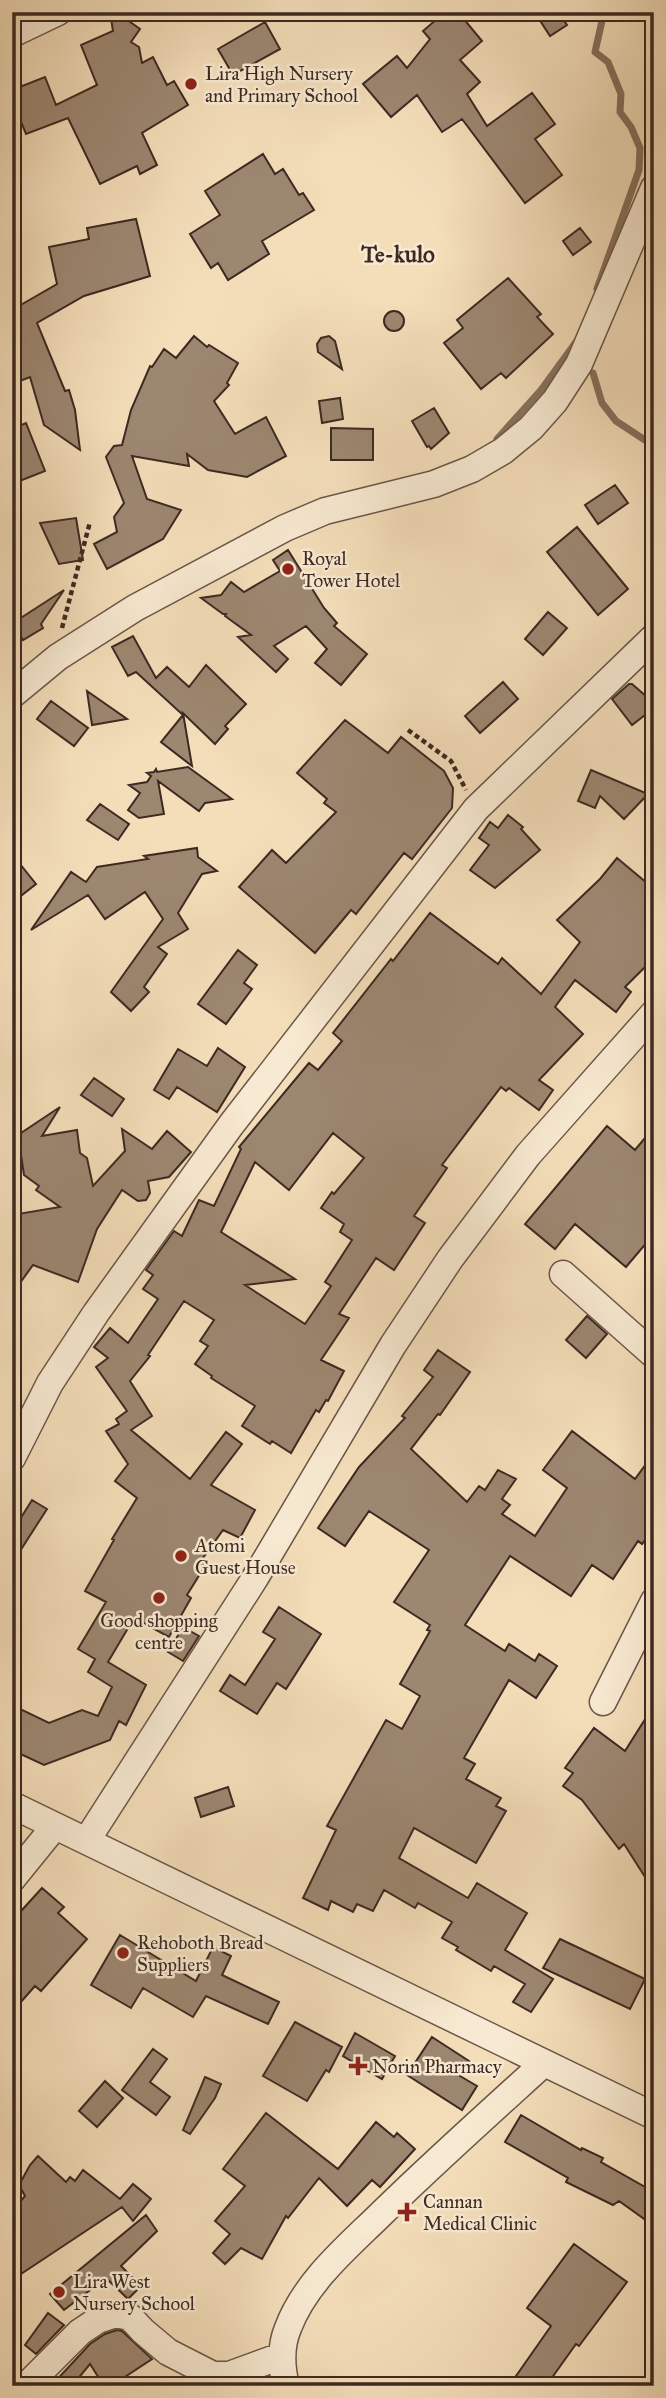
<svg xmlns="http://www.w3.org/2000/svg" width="666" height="2398" font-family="'IM FELL Great Primer',serif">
  <rect width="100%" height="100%" fill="#f4deba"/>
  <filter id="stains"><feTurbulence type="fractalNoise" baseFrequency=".00286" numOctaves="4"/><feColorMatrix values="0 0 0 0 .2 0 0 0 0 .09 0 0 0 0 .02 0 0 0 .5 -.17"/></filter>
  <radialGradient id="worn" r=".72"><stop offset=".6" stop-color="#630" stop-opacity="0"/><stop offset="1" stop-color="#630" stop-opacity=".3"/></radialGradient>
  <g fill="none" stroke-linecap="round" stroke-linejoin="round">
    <!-- stream -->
    <path stroke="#86705e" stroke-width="7" d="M597,289L639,170L640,148L631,127L620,112L621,94L608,62L595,52L604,12
      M593,373L602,403L616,421L654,446
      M497,439L541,390L576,342"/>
  </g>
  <!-- building -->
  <path fill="#9c8771" stroke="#3d2922" stroke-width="2" fill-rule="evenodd" d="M110,12H116L140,29L131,42L139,47L142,63L153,57L167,85L174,81L188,105L142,133L157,165L140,174L137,166L100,184L68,118L26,134L12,100V90L45,77L56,105L97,85L81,45L113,31Z
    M445,12H458L482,41L460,60L480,82L467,94L487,126L532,93L555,124L535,139L562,175L525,203L462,119L442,132L417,95L391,117L363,84L397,56L407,68L430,39L423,31Z
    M549,12H558L567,25L550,36L539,19Z
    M265,22L280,49L233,75L218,49Z
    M263,154L275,174L283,169L299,195L303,193L314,210L262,241L269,254L228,280L218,263L211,268L190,234L220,215L205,191Z
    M136,219L150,276L84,296L37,323L65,391L69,390L75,410L80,450L44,425L30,377L12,384V310L57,284L49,247L89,239L87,228Z
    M580,228L591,242L573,255L563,241Z
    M508,278L541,314L537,317L553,334L506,378L501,373L481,389L444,343L463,328L457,320Z
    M384 321a10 10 0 1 1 20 0a10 10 0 1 1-20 0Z
    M194,336L207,347L209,345L238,363L227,383L229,385L214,401L235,434L266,417L286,456L247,477L208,470L187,454L189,466L132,456L147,499L181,510L163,539L107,569L94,544L117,532L114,517L124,503L106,457L114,446L122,445L131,410L150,366L152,367L164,349L176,358Z
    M329,336L335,341L342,369L318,352L317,344L321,338Z
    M340,398L343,419L322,423L319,401Z
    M434,408L449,433L431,449L429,446L427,447L412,421Z
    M26,423L45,471L12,484V429Z
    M331,428L373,429V460H331Z
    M615,485L628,503L598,524L585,505Z
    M76,518L83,560L59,564L40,523Z
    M577,527L628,589L598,615L547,552Z
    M288,550L324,608L337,623L334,626L367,654L341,685L315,663L327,649L306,626L274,646L288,659L276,672L238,637L251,635L225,616L226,614H223L201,598L221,595L231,582L244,592L280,571L273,560Z
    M64,590L41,624L43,628L23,640L13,623Z
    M548,612L567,628L543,655L525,639Z
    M133,636L156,678L167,667L189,687L206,665L246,704L225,726L228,729L215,744L183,713L192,766L161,742L183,715L136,672L128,676L112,647Z
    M503,682L518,699L480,733L465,716Z
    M629,684H632L654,703V708L632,725L612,699Z
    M87,691L127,719L92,725Z
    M51,701L88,728L74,746L37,719Z
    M345,720L388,753L401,737L444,771L453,788L452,808L412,859L404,853L356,914L351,910L315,953L239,887L272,850L286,863L336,812L324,803L327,799L297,773Z
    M188,767L232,799L205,803L199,811L158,781L164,814L139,818L128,810L140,793L129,785L147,782L151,776L147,773L154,772L156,769L157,772Z
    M591,770L648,794L624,819L600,796L595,808L578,801Z
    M100,804L129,824L118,840L87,820Z
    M508,815L523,827L521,829L540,850L495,888L470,870L489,845L479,838L490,822L498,828Z
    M197,848L198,857L217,871L202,874L178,913L188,929L158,947L167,954L144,987L149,992L131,1011L111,992L163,919L145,892L105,919L88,895L31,930L71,872L86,882L97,867L148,859L144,856Z
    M12,854L36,884L12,903Z
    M617,858L654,889V958L625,987L631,992L616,1012L575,980L555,1007L583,1034L539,1080L553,1090L539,1110L509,1088L506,1091L501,1087L442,1165L447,1168L414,1216L425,1223L394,1270L376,1258L339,1314L349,1318L321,1360L344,1371L328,1401L326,1400L319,1412L316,1410L291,1453L272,1441L270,1444L242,1426L255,1406L211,1378L212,1376L195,1364L208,1346L200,1341L214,1320L184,1301L148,1355L150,1356L130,1381L152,1416L131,1430L190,1479L226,1432L242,1444L211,1485L255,1510L240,1538L223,1530L203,1558L208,1561L187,1595L191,1598L169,1637L134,1618L108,1662L146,1685L126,1725L119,1721L110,1740L44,1765L12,1750V1705L49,1723L82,1710L98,1716L112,1687L88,1672L95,1659L78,1649L106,1602L85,1591L114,1540L112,1539L137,1498L115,1481L128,1464L106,1431L119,1424L116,1419L127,1411L96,1367L108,1358L94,1347L110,1328L128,1343L158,1299L143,1289L153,1275L146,1270L174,1231L182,1236L199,1200L214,1206L241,1149L239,1147L309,1063L318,1070L342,1041L333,1033L391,959L393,961L430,913L498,964L502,958L541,994L580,942L557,920L600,879ZM333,1133L364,1158L334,1194L332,1192L321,1208L344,1224L340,1232L352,1240L325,1282L331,1286L305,1324L245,1285L295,1279L221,1232L255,1162L289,1190Z
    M238,950L257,965L244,983L252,989L226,1024L198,1004Z
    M218,1048L245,1067L217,1112L177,1087L169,1099L154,1090L178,1049L207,1066Z
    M94,1078L124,1099L112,1116L81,1095Z
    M60,1107L42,1136L77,1130L80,1153L87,1158L93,1186L125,1151L122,1129L152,1149L167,1131L191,1152L169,1177L148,1181L150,1193L146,1200L138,1201L122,1190L97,1229L78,1282L33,1265L12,1294V1215L60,1207L36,1190L39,1186L24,1175L21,1155L12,1161V1139Z
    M607,1126L635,1150L654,1127V1234L626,1267L575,1224L555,1249L525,1224Z
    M587,1316L607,1334L586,1358L566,1340Z
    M438,1350L470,1372L440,1415L438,1414L411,1449L467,1502L479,1486L485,1490L498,1470L516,1479L502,1499L510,1505L502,1514L535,1536L567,1488L543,1470L572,1431L635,1479L654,1453V1528L642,1544L638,1541L613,1579L592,1565L571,1596L510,1556L465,1625L505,1651L509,1644L535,1661L539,1654L557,1666L536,1698L509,1680L464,1758L475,1764L466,1779L501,1798L496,1806L506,1811L476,1863L414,1828L399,1858L468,1898L477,1883L527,1913L505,1950L553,1979L531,2012L513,2002L525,1984L494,1966L491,1971L456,1950L458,1947L442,1938L452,1922L418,1903L415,1908L384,1890L373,1911L357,1904L353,1912L331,1901L328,1910L303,1898L336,1830L327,1826L386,1720L402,1729L420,1696L400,1684L430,1631L427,1630L430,1625L394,1602L429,1550L369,1511L345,1546L318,1528L359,1467L405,1418L402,1416L433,1377L424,1370Z
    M32,1500L47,1509L13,1562L12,1532Z
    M279,1607L321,1634L286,1689L277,1683L257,1714L220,1691L230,1675L245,1685L275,1639L263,1632Z
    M183,1627L199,1636L183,1661L168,1652Z
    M654,1705V1891L624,1844L619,1849L582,1800L563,1786L573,1773L565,1768L594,1728L625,1751Z
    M228,1787L234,1806L201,1817L195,1798Z
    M42,1888L64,1907L58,1913L87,1939L41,1991L35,1986L12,2012V1921Z
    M120,1935L196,1981L213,1947L231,1956L222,1975L279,2002L268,2024L206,1996L193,2017L143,1988L131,2008L91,1985Z
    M560,1939L645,1979L630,2009L543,1968Z
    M295,2022L342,2047L329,2072L326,2070L307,2101L263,2076Z
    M355,2033L395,2056L382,2079L343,2056Z
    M432,2037L469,2061L460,2076L477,2086L462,2110L407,2075Z
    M153,2049L167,2059L150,2082L170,2097L156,2115L122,2090Z
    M205,2077L221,2084L215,2098L190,2134L183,2130Z
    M105,2081L123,2098L97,2127L79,2111Z
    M266,2113L338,2169L376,2122L394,2137L397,2133L415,2149L380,2187L372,2180L347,2206L319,2178L288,2218L286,2216L262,2259L241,2248L225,2264L213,2253L230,2234L215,2221L245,2186L223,2169Z
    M521,2115L581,2150L582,2148L603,2158L601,2162L654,2192V2226L619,2201L613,2205L566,2182L568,2178L505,2142Z
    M38,2156L66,2182L70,2177L75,2181L83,2170L120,2199L133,2184L151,2199L133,2221L122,2207L12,2280V2212L25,2196L19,2185L30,2165Z
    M146,2215L157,2231L121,2266L141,2286L128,2299L106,2278L64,2310L50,2294Z
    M574,2244L627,2282L579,2346L576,2344L546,2386H509L551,2326L527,2308Z
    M48,2313L64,2325L36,2354L25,2345Z
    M117,2330L122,2331L152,2359L111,2386H104L90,2364L72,2386H51L90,2344L105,2334Z"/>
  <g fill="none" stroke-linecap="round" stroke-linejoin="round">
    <defs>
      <path id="minor" d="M12,34L58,12
        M12,695L58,657L135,608L285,528L325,511L434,484L472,469L503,451L531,428L555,401L579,364L654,188
        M563,1274L654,1355
        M12,1458L50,1383L96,1313L231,1125L476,809L654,637
        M603,1702L654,1601
        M12,1805L654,2116
        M87,1840L255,1578L393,1345L450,1259L528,1155L654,1013
        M12,1879L55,1826
        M26,2386L80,2332L98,2320L116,2314L130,2317L143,2331L168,2352L213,2375H229L281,2356
        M286,2386C281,2366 280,2347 288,2328C305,2283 345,2249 378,2217C432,2164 488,2114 543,2064"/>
    </defs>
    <!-- minor casing -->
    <use href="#minor" stroke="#6b5648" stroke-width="29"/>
    <!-- path -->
    <path stroke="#3d2922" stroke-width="4.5" stroke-dasharray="5 3.5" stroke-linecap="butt" d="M62,628L90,522
      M408,730L451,761L466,790"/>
    <!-- minor -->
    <use href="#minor" stroke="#f8ead2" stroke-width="26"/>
  </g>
  <!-- markers -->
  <g fill="#8f2418" stroke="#f8ead2" stroke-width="2.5">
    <circle cx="191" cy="84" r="7"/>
    <circle cx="288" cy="569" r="7"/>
    <circle cx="181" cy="1556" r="7"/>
    <circle cx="159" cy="1598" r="7"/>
    <circle cx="123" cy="1953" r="7"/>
    <path d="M354.5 2055.5h7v7h7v7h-7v7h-7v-7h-7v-7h7z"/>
    <path d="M403.5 2201.5h7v7h7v7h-7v7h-7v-7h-7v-7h7z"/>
    <circle cx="59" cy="2292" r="7"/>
  </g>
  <g text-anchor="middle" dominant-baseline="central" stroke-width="5" stroke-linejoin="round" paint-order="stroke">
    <!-- poi labels -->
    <g font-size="19" fill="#3d2922" stroke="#f8ead2" text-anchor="start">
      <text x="205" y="73">Lira High Nursery<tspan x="205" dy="22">and Primary School</tspan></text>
      <text x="302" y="558">Royal<tspan x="302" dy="22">Tower Hotel</tspan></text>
      <text x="195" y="1545">Atomi<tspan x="195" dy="22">Guest House</tspan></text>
      <text x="159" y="1620" text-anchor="middle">Good shopping<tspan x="159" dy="22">centre</tspan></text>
      <text x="137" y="1942">Rehoboth Bread<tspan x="137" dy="22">Suppliers</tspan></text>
      <text x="372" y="2066">Norin Pharmacy</text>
      <text x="423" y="2201">Cannan<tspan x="423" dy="22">Medical Clinic</tspan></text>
      <text x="73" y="2281">Lira West<tspan x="73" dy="22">Nursery School</tspan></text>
    </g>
    <!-- quarter labels -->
    <g font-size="23" font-weight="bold" fill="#3d2922" stroke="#f8ead2">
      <text x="398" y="254">Te-kulo</text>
    </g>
  </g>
  <!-- margin -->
  <rect width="666" height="2398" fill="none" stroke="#f4deba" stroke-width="42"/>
  <rect x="14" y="14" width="638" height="2370" fill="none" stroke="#3d2922" stroke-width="3.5"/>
  <rect x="21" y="21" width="624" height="2356" fill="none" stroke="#3d2922" stroke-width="2"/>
  <rect width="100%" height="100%" filter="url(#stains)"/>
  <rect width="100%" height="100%" fill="url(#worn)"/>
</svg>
